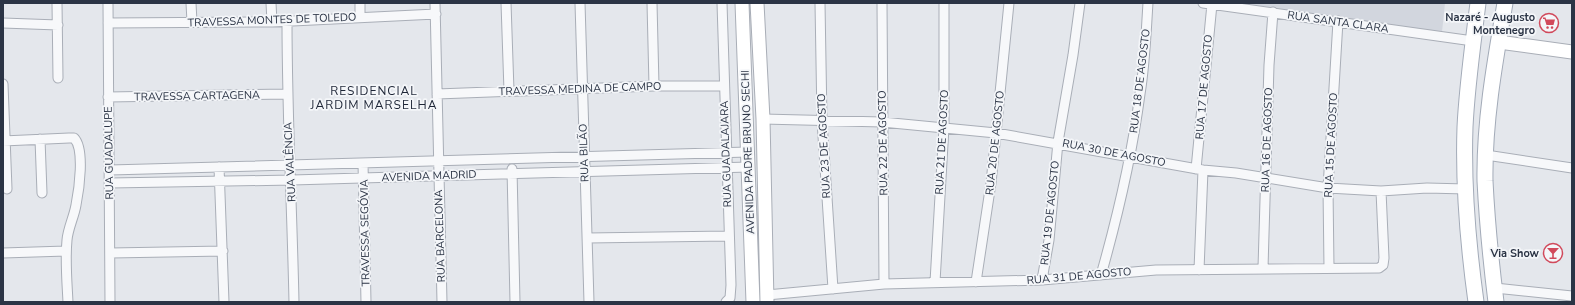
<svg xmlns="http://www.w3.org/2000/svg" width="1575" height="305" font-family="'Nunito Sans',sans-serif">
  <rect width="100%" height="100%" fill="#e4e7ec"/>
  <!-- built -->
  <path fill="#d2d6de" d="M1240,3H1445L1442,32Z"/>
  <g fill="none" stroke-linecap="round" stroke-linejoin="round">
    <defs>
      <path id="street" d="M57,3L58,78
        M108,3L110,302
        M191,3L192,22
        M271,3L272,22
        M360,3V17
        M435,3L442,302
        M506,3L509,91
        M580,3L589,302
        M652,3L654,86
        M722,3L731,285L730,298L726,302
        M820,3L822,121L833,289
        M882,3L884,284
        M1203,3L1473,41
        M287,21C287,115 292,208 294,302
        M3,23L58,25
        M108,23L272,22L436,14
        M3,84L7,189
        M437,94L654,86H723
        M108,97L287,94
        M763,119L882,122L996,133L1203,170L1236,173L1328,188L1381,191L1427,188L1466,189
        M40,139L42,193
        M3,141L69,138H74C85,149 79,190 76,205C74,217 68,228 67,240C65,260 67,282 68,302
        M1486,155L1572,168
        M363,163L366,302
        M219,167L224,302
        M512,169L515,302
        M1196,169L1212,4
        M110,170L748,152
        M110,183L292,180L749,167
        M588,238L728,236
        M3,253L66,251
        M111,253L223,251
        M1263,268L1269,65L1273,12
        M1329,268L1328,188L1338,21
        M1199,270L1203,170
        M1101,275C1118,215 1132,155 1140,94C1145,64 1146,33 1148,3
        M1042,280L1049,240L1058,142L1073,55L1080,3
        M935,282L944,127V3
        M976,282L991,183L1009,3
        M1495,288L1572,296
        M767,295L884,284L1042,280L1156,270L1379,268L1383,265L1384,258L1381,191"/>
      <path id="secondary" d="M742,3L753,302
        M757,3L763,119L767,302
        M1499,42L1572,52"/>
      <path id="primary" d="M1476,302C1468,244 1463,185 1465,127C1467,85 1473,44 1478,3
        M1496,302C1491,262 1487,221 1485,181C1484,122 1495,61 1505,3"/>
    </defs>
    <!-- street casing -->
    <use href="#street" stroke="#a9aeb7" stroke-width="11"/>
    <!-- secondary casing -->
    <use href="#secondary" stroke="#a9aeb7" stroke-width="15"/>
    <!-- primary casing -->
    <use href="#primary" stroke="#a3abb8" stroke-width="17"/>
    <!-- street -->
    <use href="#street" stroke="#f7f8fa" stroke-width="9"/>
    <!-- secondary -->
    <use href="#secondary" stroke="#fff" stroke-width="13"/>
    <!-- primary -->
    <use href="#primary" stroke="#fff" stroke-width="15"/>
  </g>
  <!-- icons -->
  <defs>
    <symbol id="supermarket-ring" viewBox="-11 -11 22 22"><circle r="9.5" fill="#f4f6f9" stroke="#d1495b" stroke-width="1.5"/><path d="M-6-5.5h2.5l.6 2H6L4.5 2H-2.5L-4.4-4H-6ZM-1.5 3.2a1.3 1.3 0 1 0 .1 0ZM3 3.2a1.3 1.3 0 1 0 .1 0Z" fill="#d1495b"/></symbol>
    <symbol id="bar-ring" viewBox="-11 -11 22 22"><circle r="9.5" fill="#f4f6f9" stroke="#d1495b" stroke-width="1.5"/><path d="M-6-5H6L.8 .8V4.5H3.5V6h-7V4.5H-.8V.8Z" fill="#d1495b"/></symbol>
  </defs>
  <g fill-rule="evenodd">
    <use href="#supermarket-ring" x="1538" y="12" width="22" height="22"/>
    <use href="#bar-ring" x="1542" y="242" width="22" height="22"/>
  </g>
  <g text-anchor="middle" dominant-baseline="central" stroke-width="3.5" stroke-linejoin="round" paint-order="stroke">
    <!-- poi labels -->
    <g font-size="11" font-weight="bold" fill="#2b3445" stroke="#f4f6f9" text-anchor="end">
      <text x="1535" y="17">Nazaré - Augusto<tspan x="1535" dy="13">Montenegro</tspan></text>
      <text x="1539" y="253">Via Show</text>
    </g>
    <!-- street labels -->
    <g font-size="11" fill="#2b3445" stroke="#f4f6f9">
      <text transform="translate(272 20) rotate(-2)">TRAVESSA MONTES DE TOLEDO</text>
      <text transform="translate(1338 22) rotate(8)">RUA SANTA CLARA</text>
      <text transform="translate(1140 81) rotate(-83)">RUA 18 DE AGOSTO</text>
      <text transform="translate(1204 87) rotate(-85)">RUA 17 DE AGOSTO</text>
      <text transform="translate(580 89) rotate(-2)">TRAVESSA MEDINA DE CAMPO</text>
      <text transform="translate(197 96) rotate(-1)">TRAVESSA CARTAGENA</text>
      <text transform="translate(1267 140) rotate(-88)">RUA 16 DE AGOSTO</text>
      <text transform="translate(942 142) rotate(-87)">RUA 21 DE AGOSTO</text>
      <text transform="translate(883 143) rotate(-91)">RUA 22 DE AGOSTO</text>
      <text transform="translate(995 143) rotate(-84)">RUA 20 DE AGOSTO</text>
      <text transform="translate(1331 145) rotate(-87)">RUA 15 DE AGOSTO</text>
      <text transform="translate(824 146) rotate(-93)">RUA 23 DE AGOSTO</text>
      <text transform="translate(748 152) rotate(-92)">AVENIDA PADRE BRUNO SECHI</text>
      <text transform="translate(109 153) rotate(-91)">RUA GUADALUPE</text>
      <text transform="translate(584 153) rotate(-92)">RUA BILÃO</text>
      <text transform="translate(1114 153) rotate(11)">RUA 30 DE AGOSTO</text>
      <text transform="translate(726 154) rotate(-92)">RUA GUADALAJARA</text>
      <text transform="translate(290 162) rotate(-93)">RUA VALÊNCIA</text>
      <text transform="translate(429 176) rotate(-2)">AVENIDA MADRID</text>
      <text transform="translate(1050 213) rotate(-84)">RUA 19 DE AGOSTO</text>
      <text transform="translate(365 233) rotate(-91)">TRAVESSA SEGÓVIA</text>
      <text transform="translate(440 236) rotate(-92)">RUA BARCELONA</text>
      <text transform="translate(1079 276) rotate(-5)">RUA 31 DE AGOSTO</text>
    </g>
    <!-- neighbourhood labels -->
    <g font-size="12" letter-spacing="1" fill="#1d2536" stroke="#f4f6f9">
      <text x="374" y="91">RESIDENCIAL<tspan x="374" dy="14">JARDIM MARSELHA</tspan></text>
    </g>
  </g>
  <!-- border -->
  <rect width="1575" height="305" fill="none" stroke="#2b3445" stroke-width="8"/>
</svg>
